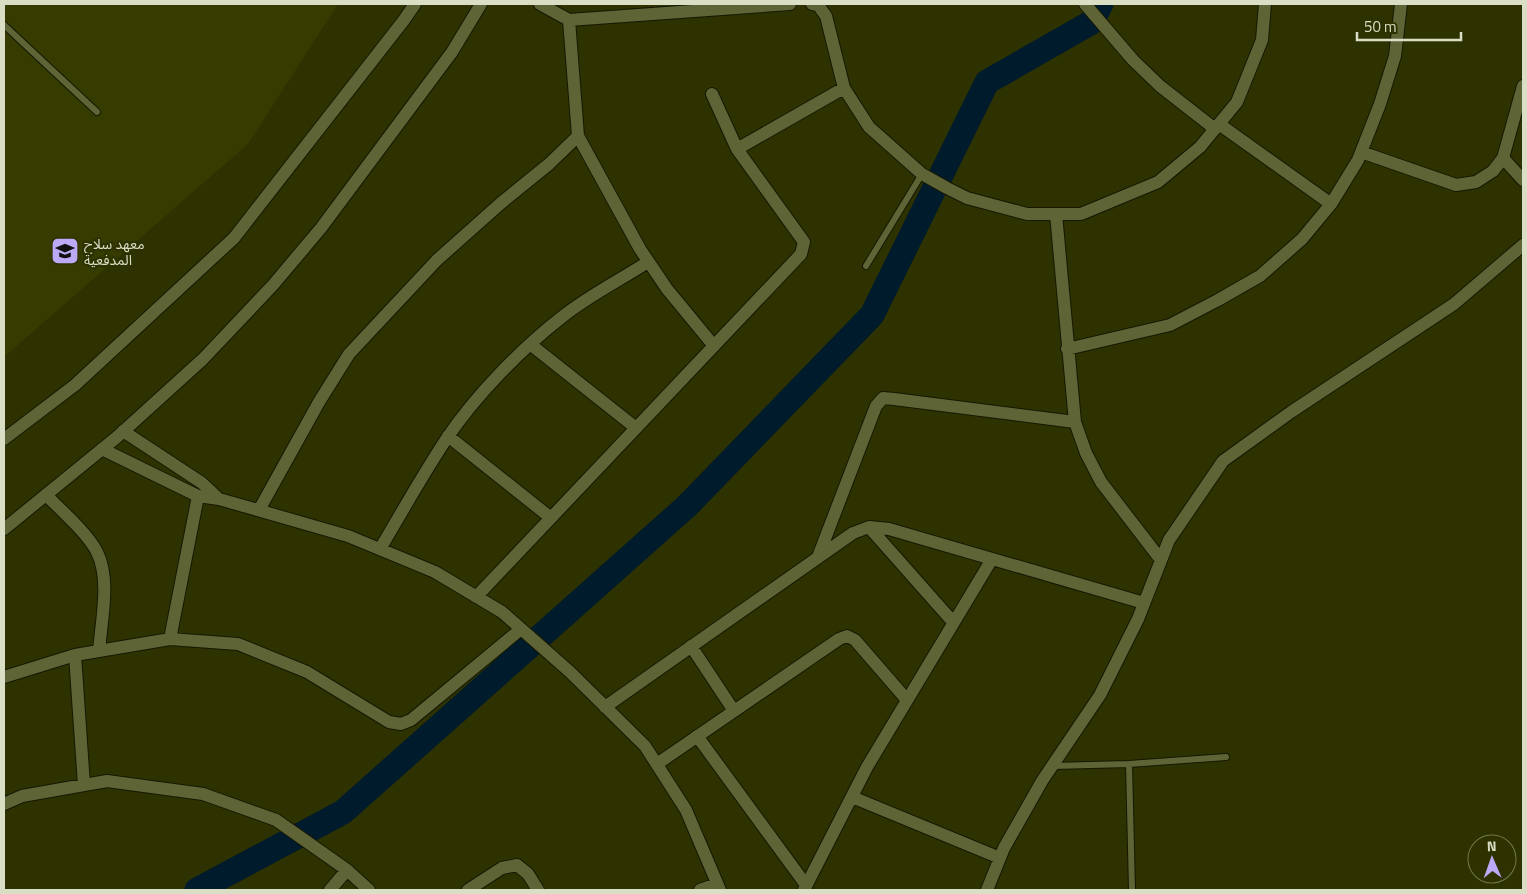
<svg xmlns="http://www.w3.org/2000/svg" width="1527" height="894" font-family="'Titillium Web','Noto Sans Arabic',sans-serif">
  <rect width="100%" height="100%" fill="#2e3200"/>
  <!-- built -->
  <path fill="#363b00" d="M4,4H338L248,144L4,357Z"/>
  <g fill="none" stroke-linecap="round" stroke-linejoin="round">
    <!-- river -->
    <path stroke="#001b2b" stroke-width="25" d="M197,890L343,812L687,506L872,315L987,82L1092,22L1101,4"/>
    <defs>
      <path id="service" d="M4,25L97,112
        M866,266L922,174
        M1129,764L1132,890
        M1053,766L1129,764L1226,757"/>
      <path id="minor" d="M540,4L569,20L790,4
        M812,4L818,5L826,16L844,88L869,127L922,174L947,188L967,198L1027,214H1081L1158,182L1200,147L1237,102L1262,40L1265,4
        M1085,4L1133,60L1160,86L1215,129
        M1219,124L1331,204
        M578,136L640,249L667,289L714,346
        M737,149L844,88
        M1361,152L1456,185L1476,182L1493,171L1503,158L1523,86
        M1503,158L1523,180
        M1056,214L1075,422L1086,453L1101,482L1161,560
        M530,344L636,428
        M1067,349L1170,325L1218,300L1260,276L1302,239L1331,204L1358,160L1380,104L1395,56L1401,4
        M123,431L202,483L219,499
        M448,436L551,518
        M102,449L198,496L219,499L348,536L435,572L502,612L570,672L645,746L686,810L720,890
        M46,495C61,510 88,534 97,552C111,580 101,622 99,651
        M259,510L319,402L349,354L437,260L501,203L549,164L578,136L569,20
        M869,527L953,622
        M380,549C402,512 423,474 447,438C476,395 521,349 562,317C588,296 620,280 648,262
        M818,557L876,406L883,398L894,399L1075,422
        M476,597L801,254L804,242L737,149L712,94
        M170,639L198,496
        M691,646L734,711
        M75,655L84,785
        M4,677L75,655L170,639L238,644L307,672L389,722L401,724L411,720L521,629
        M605,707L853,533L869,527L889,529L1144,603
        M697,736L806,885
        M657,764L839,639L847,636L855,640L907,700
        M852,797L1000,858
        M4,804L22,796L107,781L203,794L276,820L347,870L369,890
        M330,890L347,870
        M468,890L502,868L517,865L528,874L538,890
        M700,890L717,884
        M804,890L867,767L992,559
        M987,890L1004,848L1042,781L1100,695L1138,619L1169,540L1223,461L1291,412L1454,304L1523,245"/>
      <path id="tertiary" d="M4,439L75,385L234,238L404,20L415,4
        M4,529L117,437L203,359L273,285L321,228L452,52L481,4"/>
    </defs>
    <!-- service casing -->
    <use href="#service" stroke="#161802" stroke-width="8"/>
    <!-- minor casing -->
    <use href="#minor" stroke="#161802" stroke-width="14"/>
    <!-- tertiary casing -->
    <use href="#tertiary" stroke="#161802" stroke-width="14"/>
    <!-- service -->
    <use href="#service" stroke="#5f6436" stroke-width="6"/>
    <!-- minor -->
    <use href="#minor" stroke="#5f6436" stroke-width="12"/>
    <!-- tertiary -->
    <use href="#tertiary" stroke="#5f6436" stroke-width="12"/>
  </g>
  <!-- icons -->
  <defs>
    <symbol id="university-square" viewBox="-11 -11 22 22"><rect x="-9" y="-9" width="18" height="18" rx="4" fill="#bcaaf6" stroke="#2e3200"/><path d="M0-5L7-2L0 1L-7-2ZM-4 1L0 2.5L4 1V4Q0 6-4 4Z" fill="#111"/></symbol>
  </defs>
  <g fill-rule="evenodd">
    <use href="#university-square" x="49" y="235" width="32" height="32"/>
  </g>
  <g text-anchor="middle" dominant-baseline="central" stroke-width="4.5" stroke-linejoin="round" paint-order="stroke">
    <!-- poi labels -->
    <g font-size="14" fill="#dadec5" stroke="#2e3200" text-anchor="start">
      <text x="84" y="243">معهد سلاح<tspan x="84" dy="16">المدفعية</tspan></text>
    </g>
  </g>
  <!-- border -->
  <rect width="1527" height="894" fill="none" stroke="#dadec5" stroke-width="10"/>
  <!-- north arrow -->
  <g transform="translate(1492 859) rotate(358)"><circle r="24" fill="#2e3200" stroke="#73774f"/>
  <path d="M0-4L9 19L0 12L-9 19Z" fill="#bcaaf6"/>
  <text y="-8" font-size="14" font-weight="bold" text-anchor="middle" fill="#dadec5">N</text>
  </g>
  <!-- scale -->
  <path d="M1357 32v8h104v-8" fill="none" stroke="#dadec5" stroke-width="2.5"/>
  <text x="1364" y="32" font-size="15" fill="#dadec5" stroke="#2e3200" stroke-width="4" paint-order="stroke">50 m</text>
</svg>
